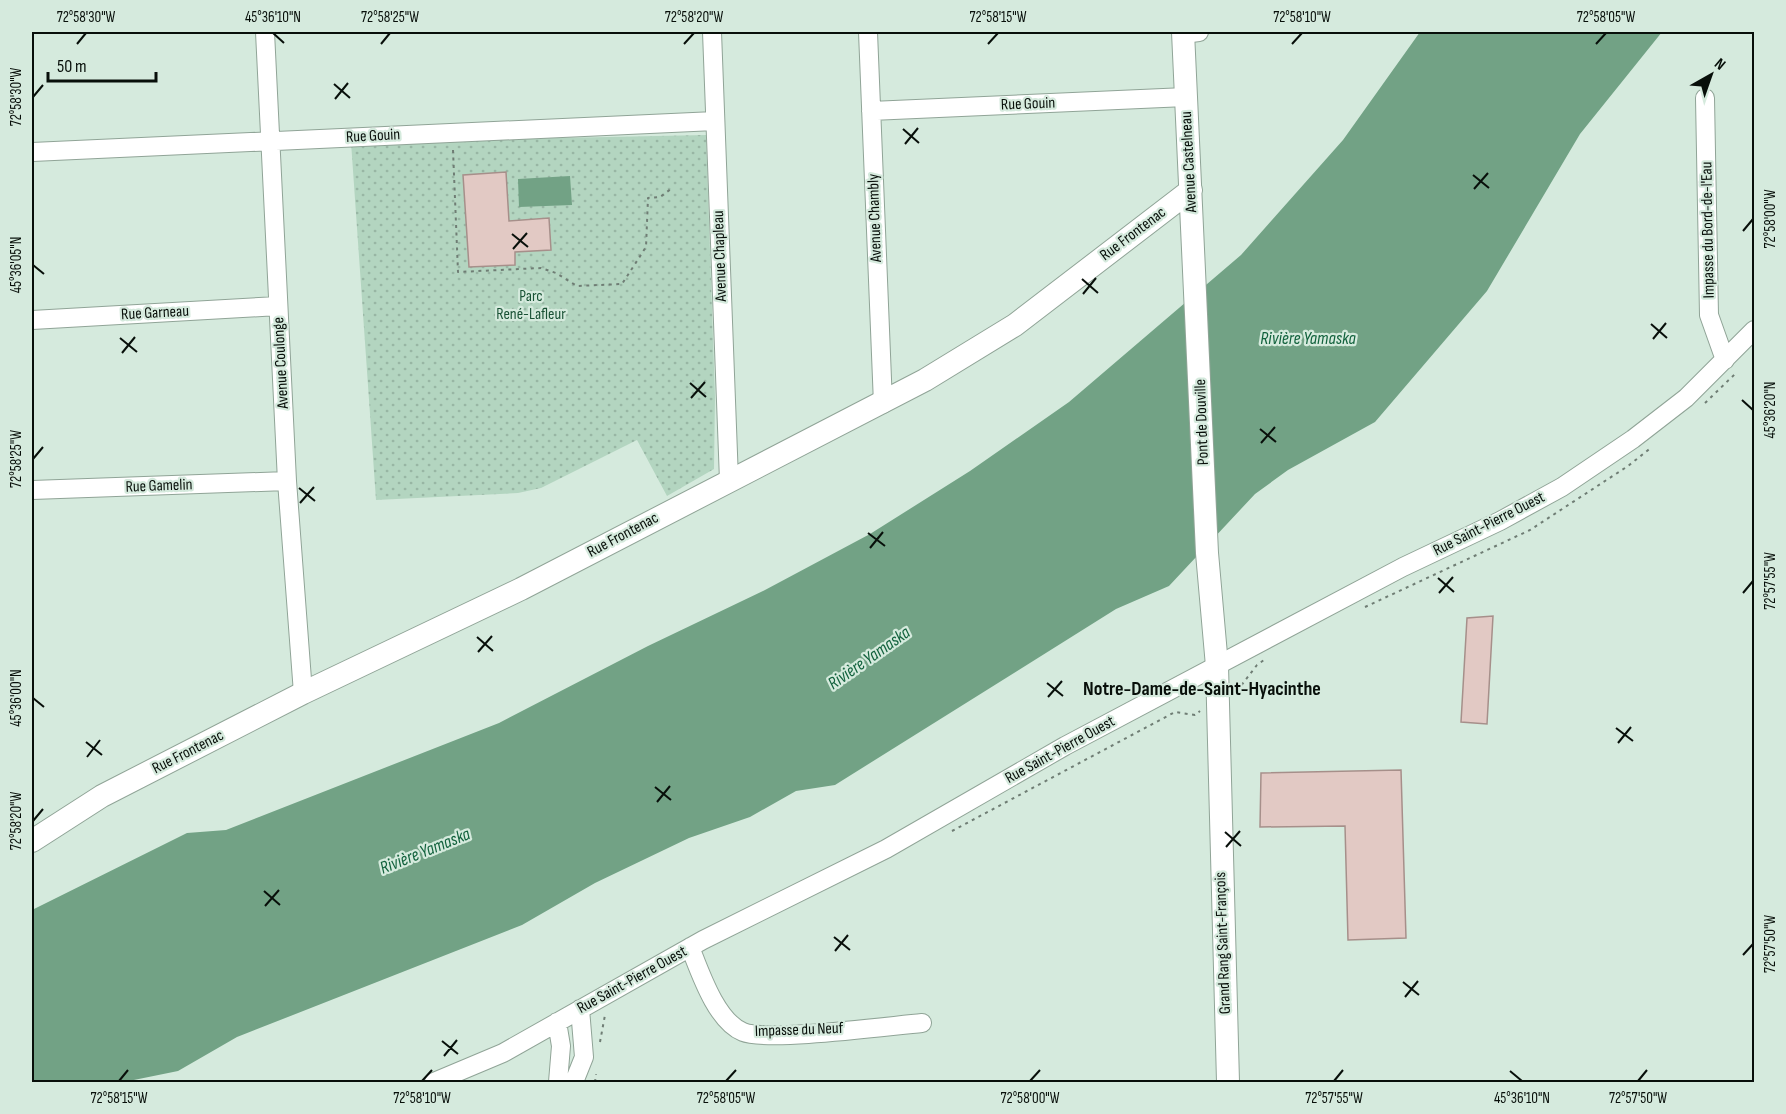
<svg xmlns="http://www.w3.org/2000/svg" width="1786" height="1114" font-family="'Sofia Sans Condensed',sans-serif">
  <defs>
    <pattern id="park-dots" width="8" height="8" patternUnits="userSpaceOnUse" patternTransform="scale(1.5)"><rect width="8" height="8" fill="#b3d5c0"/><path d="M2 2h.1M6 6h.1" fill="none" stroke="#98b6a4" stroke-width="1.8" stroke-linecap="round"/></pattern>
  </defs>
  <rect width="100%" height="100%" fill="#d5eadd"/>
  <!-- park -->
  <path fill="url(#park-dots)" d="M706,135L715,397L714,469L667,496L637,440L541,488L518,493L376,500L351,142Z"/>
  <!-- water -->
  <path fill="#72a285" d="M1420,32H1662L1580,134L1487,291L1375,422L1288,470L1255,494L1169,586L1116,609L835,785L796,791L750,817L689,838L595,883L522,925L237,1037L178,1071L124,1082H32V910L187,833L226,830L499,723L648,646L765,590L870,534L970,471L1069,402L1241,255L1343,140Z
    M570,176L572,205L519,207L518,179Z"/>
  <!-- building -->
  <path fill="#e2c9c4" stroke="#a68f8a" stroke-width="1.5" d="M506,172L509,221L549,218L551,250L515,252V265L469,267L463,175Z
    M1493,616L1487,724L1461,722L1467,618Z
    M1401,770L1406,938L1348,940L1345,826L1260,827L1261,773Z"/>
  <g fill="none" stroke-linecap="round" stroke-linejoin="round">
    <defs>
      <path id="minor" d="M265,32L287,481L303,693
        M712,32L729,480
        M868,32L883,404
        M1183,34L1199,32
        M1705,98L1709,315L1725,360
        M871,111L1186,97
        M32,152L715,121
        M32,320L278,306
        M32,490L287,481
        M690,947C700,972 716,1021 743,1032C768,1042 888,1026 922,1023
        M557,1022L561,1046L558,1082
        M434,1082L503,1053L703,940L886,849L1065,746L1403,567L1500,521L1562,487L1633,439L1686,398L1754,330
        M574,1082L584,1057L580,1009"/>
      <path id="major" d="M1183,32L1207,553L1217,666L1228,1082
        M32,841L102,796L303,693L521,589L925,380L1015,325L1191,190"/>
    </defs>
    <!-- minor casing -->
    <use href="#minor" stroke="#90a497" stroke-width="20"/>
    <!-- major casing -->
    <use href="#major" stroke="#90a497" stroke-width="24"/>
    <!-- path -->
    <path stroke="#6f7d74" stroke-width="2" stroke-dasharray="3 4.5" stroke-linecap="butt" d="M453,150L458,272L541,268L556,273L577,286L622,284L646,247L648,198L660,197L671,189
      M1705,403L1735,374
      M1365,607L1530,530L1628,466L1652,447
      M1237,691L1257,665L1264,660
      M952,831L1175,712L1195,715L1200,711
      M600,1042L605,1015
      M595,1082L596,1074"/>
    <!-- minor -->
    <use href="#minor" stroke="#fff" stroke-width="18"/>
    <!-- major -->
    <use href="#major" stroke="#fff" stroke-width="22"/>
  </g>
  <!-- ticks -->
  <path fill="none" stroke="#080f0a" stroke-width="2" d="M273,33L284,43M77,44L86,33M381,44L390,33M684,44L694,33M988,44L998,33M1292,44L1302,33M1596,44L1606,33M334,84L350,98M33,97L43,85M335,99L348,83M903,129L919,143M905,144L918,128M1473,175L1489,188M1474,189L1488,173M1743,231L1753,219M512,234L528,247M513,249L527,233M33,265L44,274M1082,279L1098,293M1083,294L1096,278M1651,324L1667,338M120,338L137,352M1653,339L1666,323M122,353L135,337M690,383L706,397M691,398L705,382M1742,400L1753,410M1260,429L1276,442M1261,443L1275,427M33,459L43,447M299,488L315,501M300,503L314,487M868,533L885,546M870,548L883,532M1438,578L1454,592M1439,593L1453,577M1743,593L1753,581M477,637L493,651M478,652L492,636M1047,683L1063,696M1048,697L1062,681M33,698L44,707M1616,728L1633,741M86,742L102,755M1618,743L1631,727M87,757L100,740M655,787L671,800M657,802L670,786M33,821L43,809M1225,832L1241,846M1226,847L1240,831M264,891L280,905M265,906L279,890M834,937L850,950M835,951L848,935M1743,955L1753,944M1403,982L1419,995M1405,997L1418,981M442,1041L458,1054M444,1056L457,1040M1510,1071L1522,1081M119,1081L128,1070M422,1081L432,1070M726,1081L736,1070M1030,1081L1040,1070M1334,1081L1343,1070M1638,1081L1647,1070"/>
  <g text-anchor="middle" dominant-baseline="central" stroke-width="4.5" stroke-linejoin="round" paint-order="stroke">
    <!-- street labels -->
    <g font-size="16" fill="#080f0a" stroke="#d5eadd">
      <text transform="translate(1028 104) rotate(-2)">Rue Gouin</text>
      <text transform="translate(373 136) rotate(-3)">Rue Gouin</text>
      <text transform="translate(1189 162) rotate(-93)">Avenue Castelneau</text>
      <text transform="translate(875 218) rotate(-92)">Avenue Chambly</text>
      <text transform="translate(1708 230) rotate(-91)">Impasse du Bord-de-l'Eau</text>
      <text transform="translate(1133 234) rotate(-37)">Rue Frontenac</text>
      <text transform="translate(720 256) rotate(-92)">Avenue Chapleau</text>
      <text transform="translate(155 313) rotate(-3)">Rue Garneau</text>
      <text transform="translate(281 363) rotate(-93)">Avenue Coulonge</text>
      <text transform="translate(1202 422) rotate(-92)">Pont de Douville</text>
      <text transform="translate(159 486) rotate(-2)">Rue Gamelin</text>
      <text transform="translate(1489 524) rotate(-27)">Rue Saint-Pierre Ouest</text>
      <text transform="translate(623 535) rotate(-28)">Rue Frontenac</text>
      <text transform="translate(1060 750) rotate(-29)">Rue Saint-Pierre Ouest</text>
      <text transform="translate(188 752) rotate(-27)">Rue Frontenac</text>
      <text transform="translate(1223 943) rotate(-92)">Grand Rang Saint-François</text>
      <text transform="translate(632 980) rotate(-29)">Rue Saint-Pierre Ouest</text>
      <text transform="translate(799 1030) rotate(-2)">Impasse du Neuf</text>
    </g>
    <!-- park labels -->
    <g font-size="16" fill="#195235" stroke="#d5eadd">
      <text x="531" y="296">Parc<tspan x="531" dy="18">René-Lafleur</tspan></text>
    </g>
    <!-- water labels -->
    <g font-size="18" font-style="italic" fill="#12623d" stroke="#d5eadd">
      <text x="1308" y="338">Rivière Yamaska</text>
      <text transform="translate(869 658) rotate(-35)">Rivière Yamaska</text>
      <text transform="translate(425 851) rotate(-22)">Rivière Yamaska</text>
    </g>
    <!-- quarter labels -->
    <g font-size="20" font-weight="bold" fill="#080f0a" stroke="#d5eadd">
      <text x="1202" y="689">Notre-Dame-de-Saint-Hyacinthe</text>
    </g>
  </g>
  <!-- border -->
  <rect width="1786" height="1114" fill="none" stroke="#d5eadd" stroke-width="66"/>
  <!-- north arrow -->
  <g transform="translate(1711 75) rotate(40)" stroke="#d5eadd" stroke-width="4.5" paint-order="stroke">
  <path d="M0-4.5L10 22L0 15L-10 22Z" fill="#080f0a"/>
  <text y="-9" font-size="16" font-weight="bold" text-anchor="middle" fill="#080f0a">N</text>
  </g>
  <!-- scale -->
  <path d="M48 72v9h108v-9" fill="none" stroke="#080f0a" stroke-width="3"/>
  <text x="57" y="72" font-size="18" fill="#080f0a" stroke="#d5eadd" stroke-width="4.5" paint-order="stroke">50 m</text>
  <rect x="33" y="33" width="1720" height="1048" fill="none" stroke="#080f0a" stroke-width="2"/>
  <g font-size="15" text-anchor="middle" fill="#080f0a">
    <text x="86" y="22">72°58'30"W</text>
    <text x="273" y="22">45°36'10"N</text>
    <text x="390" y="22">72°58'25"W</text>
    <text x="694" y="22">72°58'20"W</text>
    <text x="998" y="22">72°58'15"W</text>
    <text x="1302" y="22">72°58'10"W</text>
    <text x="1606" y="22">72°58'05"W</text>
    <text transform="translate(16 97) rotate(-90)" y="5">72°58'30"W</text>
    <text transform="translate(1770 219) rotate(-90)" y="5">72°58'00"W</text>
    <text transform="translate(16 265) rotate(-90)" y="5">45°36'05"N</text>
    <text transform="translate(1770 410) rotate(-90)" y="5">45°36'20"N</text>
    <text transform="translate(16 459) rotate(-90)" y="5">72°58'25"W</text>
    <text transform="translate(1770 581) rotate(-90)" y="5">72°57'55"W</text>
    <text transform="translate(16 698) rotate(-90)" y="5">45°36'00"N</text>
    <text transform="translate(16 821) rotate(-90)" y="5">72°58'20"W</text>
    <text transform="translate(1770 944) rotate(-90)" y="5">72°57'50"W</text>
    <text x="119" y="1103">72°58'15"W</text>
    <text x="422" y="1103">72°58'10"W</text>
    <text x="726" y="1103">72°58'05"W</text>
    <text x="1030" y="1103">72°58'00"W</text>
    <text x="1334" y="1103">72°57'55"W</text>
    <text x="1522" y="1103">45°36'10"N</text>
    <text x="1638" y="1103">72°57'50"W</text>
  </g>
</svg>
